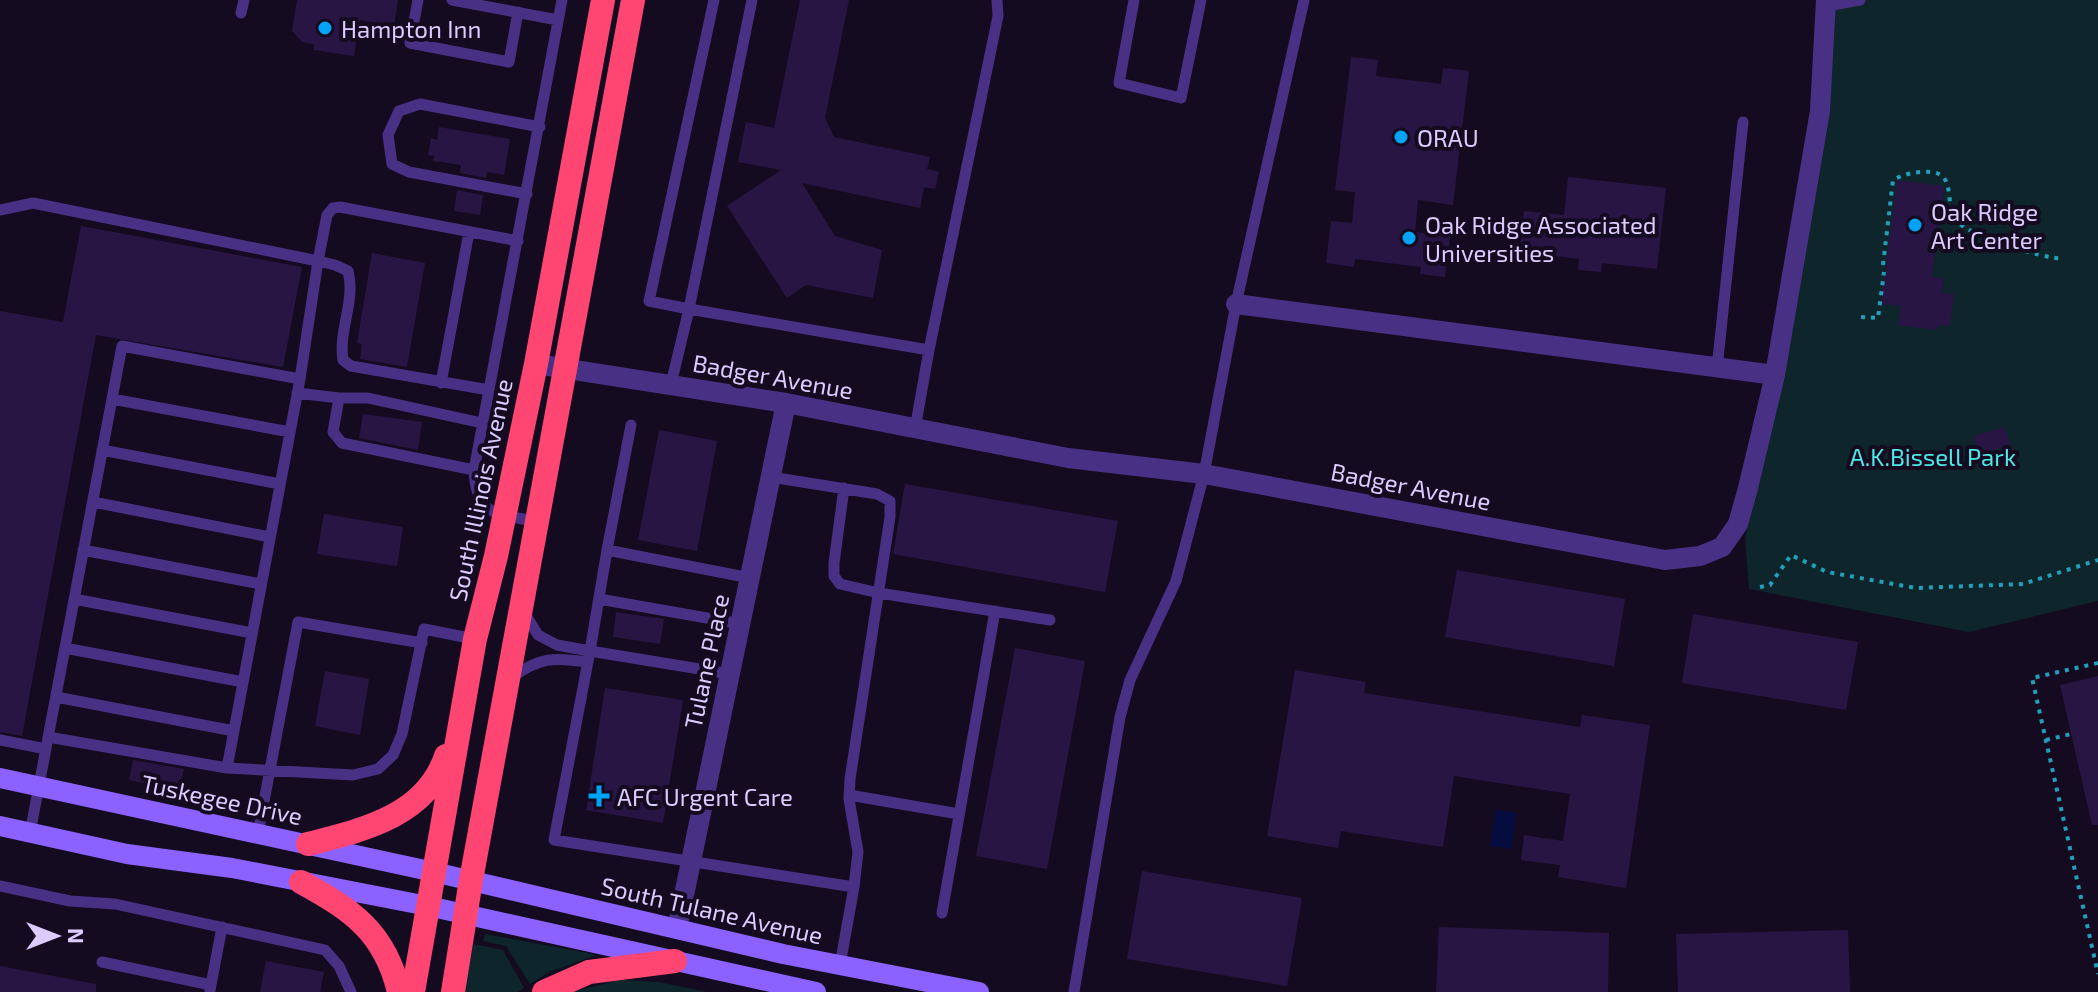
<svg xmlns="http://www.w3.org/2000/svg" width="2098" height="992" font-family="'Exo 2',sans-serif">
  <rect width="100%" height="100%" fill="#140b21"/>
  <!-- green -->
  <path fill="#0d252b" d="M1833,0H2098V601L1969,632L1749,589L1745,540Z
    M485,934L593,954L594,956L549,972L530,984L506,946L483,941Z
    M473,944L503,950L524,988L518,992H464Z
    M619,980L659,982L707,992H571Z"/>
  <!-- water -->
  <path fill="#050c40" d="M1496,810L1516,813L1511,849L1490,846Z"/>
  <!-- building -->
  <path fill="#291543" d="M297,0H398L394,26L360,20L354,56L314,50V44L302,42L292,31Z
    M800,0H849L825,118L834,137L930,157L927,169L939,172L935,189L924,187L920,208L802,183L835,236L882,250L873,298L806,285L787,298L727,206L781,170L738,162L746,122L774,128Z
    M1351,57L1378,60L1376,76L1441,84L1443,68L1469,71L1453,205L1418,200L1415,232L1450,236L1445,277L1420,274L1421,267L1355,259L1354,267L1326,263L1331,221L1352,223L1355,192L1335,190Z
    M439,127L510,139L504,175L487,172L486,178L460,173L461,165L433,161L434,156L428,155L431,138L437,140Z
    M1568,177L1666,188L1657,269L1602,263L1601,272L1578,270L1579,259L1541,254L1540,265L1518,262L1524,211L1564,215Z
    M1897,180L1944,186L1932,277L1944,278L1942,293L1954,294L1950,326L1938,325L1937,330L1898,325L1901,306L1881,304Z
    M457,190L483,195L480,215L454,211Z
    M81,226L302,267L283,367L96,335L22,736L0,732V311L63,322Z
    M372,253L425,263L407,367L360,359L362,344L357,343Z
    M363,414L422,422L418,450L359,438Z
    M2005,427L2010,446L1979,454L1974,436Z
    M659,430L717,441L697,551L638,540Z
    M905,484L1118,521L1105,592L893,554Z
    M324,514L403,527L397,566L317,554Z
    M1457,570L1625,599L1614,666L1445,637Z
    M616,612L664,619L660,644L613,637Z
    M1693,614L1858,642L1846,710L1682,683Z
    M1015,648L1085,661L1047,869L976,856Z
    M1295,670L1366,682L1364,693L1580,727L1582,715L1650,725L1626,888L1558,877L1560,865L1521,860L1524,835L1563,841L1570,794L1454,776L1443,847L1341,831L1338,848L1267,836Z
    M325,671L369,679L360,735L315,726Z
    M2098,676V825H2092L2060,685Z
    M605,688L683,700L663,823L586,810Z
    M133,760L184,769L179,790L129,780Z
    M1142,871L1302,898L1287,986L1127,959Z
    M1439,927L1609,933L1608,992H1436Z
    M1848,930L1850,992H1678L1676,934Z
    M266,961L324,972L320,992H260Z
    M0,966L96,984V992H0Z"/>
  <g fill="none" stroke-linecap="round" stroke-linejoin="round">
    <!-- path -->
    <path stroke="#22a0bb" stroke-width="4" stroke-dasharray="4 6" stroke-linecap="butt" d="M1883,265L1893,180C1902,175 1913,172 1923,172C1960,169 1942,203 1957,221C1972,238 2040,257 2063,259
      M1861,317L1878,318L1884,272
      M1760,587L1770,585L1791,555L1827,572L1916,588L2023,584L2098,560
      M2098,663L2032,678L2098,974
      M2046,740L2071,734"/>
    <!-- lane -->
    <path stroke="#483184" stroke-width="11" d="M418,0L410,43L509,62L518,12
      M452,0L558,20
      M714,0L649,301L689,309L752,0
      M1134,0L1119,83L1181,98L1201,0
      M1826,6L1860,0
      M241,13L244,0
      M527,194L409,172L392,164L388,135L399,111L420,104L540,127
      M0,210L33,203L318,261L300,379
      M929,350L998,16L997,0
      M1717,368L1743,122
      M441,383L469,232
      M671,384L689,309L929,350L915,429
      M489,390L351,366L343,360C338,331 356,300 348,271L335,265L318,261L327,215L333,208L340,207L518,241
      M297,393L339,398H368L482,423
      M339,398L333,432L342,443L474,470
      M112,399L290,432
      M631,425L607,550L750,578
      M102,450L280,484
      M771,477L877,494L890,501V517L850,779L849,799L858,852L854,887
      M844,488L834,563V576L840,584L879,593L1050,620
      M93,502L270,537
      M538,522C498,513 476,518 474,470L562,0
      M83,550L261,584
      M607,550L590,651L730,674
      M74,599L252,633
      M599,599L741,624
      M524,612L538,635L557,645L590,651L554,840L854,887L840,965
      M65,648L243,682
      M512,677C541,657 553,657 588,662
      M56,697L234,731
      M48,737L227,768L353,775L378,769L393,755L402,734L424,629L474,639
      M0,740L46,749
      M849,795L959,814
      M30,833L122,346L300,379L227,768
      M258,833L298,622L422,643
      M0,886L70,901L115,904L325,950L339,966L351,992
      M942,913L995,611
      M102,962L211,985
      M210,990L222,927
      M1074,992L1120,717L1130,680L1176,581L1204,474L1236,304L1304,0"/>
    <!-- street -->
    <path stroke="#483184" stroke-width="20" d="M1236,304L1775,375
      M536,364L786,403L1068,458L1204,474L1665,560L1700,556L1722,547L1738,524L1748,488L1775,375L1820,111L1826,0
      M677,929L786,403"/>
    <!-- secondary -->
    <path stroke="#8b62ff" stroke-width="20" d="M0,778L434,872L783,954L979,992
      M0,826L127,854L232,868L428,906L816,992"/>
    <!-- highway -->
    <path stroke="#ff4673" stroke-width="24" d="M308,844C363,830 426,816 446,756
      M301,882C352,910 385,932 399,992
      M413,992L475,639L496,556L536,364L603,0
      M453,992L471,880L633,0
      M544,992L589,972L675,961"/>
  </g>
  <!-- markers -->
  <g fill="#00a3f6" stroke="#140b21" stroke-width="3">
    <circle cx="325" cy="28" r="8"/>
    <circle cx="1401" cy="137" r="8"/>
    <circle cx="1915" cy="225" r="8"/>
    <circle cx="1409" cy="238" r="8"/>
    <path d="M595 784h8v8h8v8h-8v8h-8v-8h-8v-8h8z"/>
  </g>
  <g text-anchor="middle" dominant-baseline="central" stroke-width="8" stroke-linejoin="round" paint-order="stroke">
    <!-- poi labels -->
    <g font-size="24" fill="#ddcbff" stroke="#140b21" text-anchor="start">
      <text x="341" y="28">Hampton Inn</text>
      <text x="1417" y="137">ORAU</text>
      <text x="1931" y="211">Oak Ridge<tspan x="1931" dy="28">Art Center</tspan></text>
      <text x="1425" y="224">Oak Ridge Associated<tspan x="1425" dy="28">Universities</tspan></text>
      <text x="617" y="796">AFC Urgent Care</text>
    </g>
    <!-- street labels -->
    <g font-size="24" fill="#ddcbff" stroke="#140b21">
      <text transform="translate(773 376) rotate(10)">Badger Avenue</text>
      <text transform="translate(1411 486) rotate(11)">Badger Avenue</text>
      <text transform="translate(480 490) rotate(-78)">South Illinois Avenue</text>
      <text transform="translate(706 661) rotate(-78)">Tulane Place</text>
      <text transform="translate(222 799) rotate(12)">Tuskegee Drive</text>
      <text transform="translate(712 910) rotate(13)">South Tulane Avenue</text>
    </g>
    <!-- park labels -->
    <g font-size="24" fill="#4ceae7" stroke="#140b21">
      <text x="1933" y="456">A.K.Bissell Park</text>
    </g>
  </g>
  <!-- north arrow -->
  <g transform="translate(56 936) rotate(90)" stroke="#140b21" stroke-width="6" paint-order="stroke">
  <path d="M0-6L14 30L0 20L-14 30Z" fill="#ddcbff"/>
  <text y="-12" font-size="22" font-weight="bold" text-anchor="middle" fill="#ddcbff">N</text>
  </g>
</svg>
